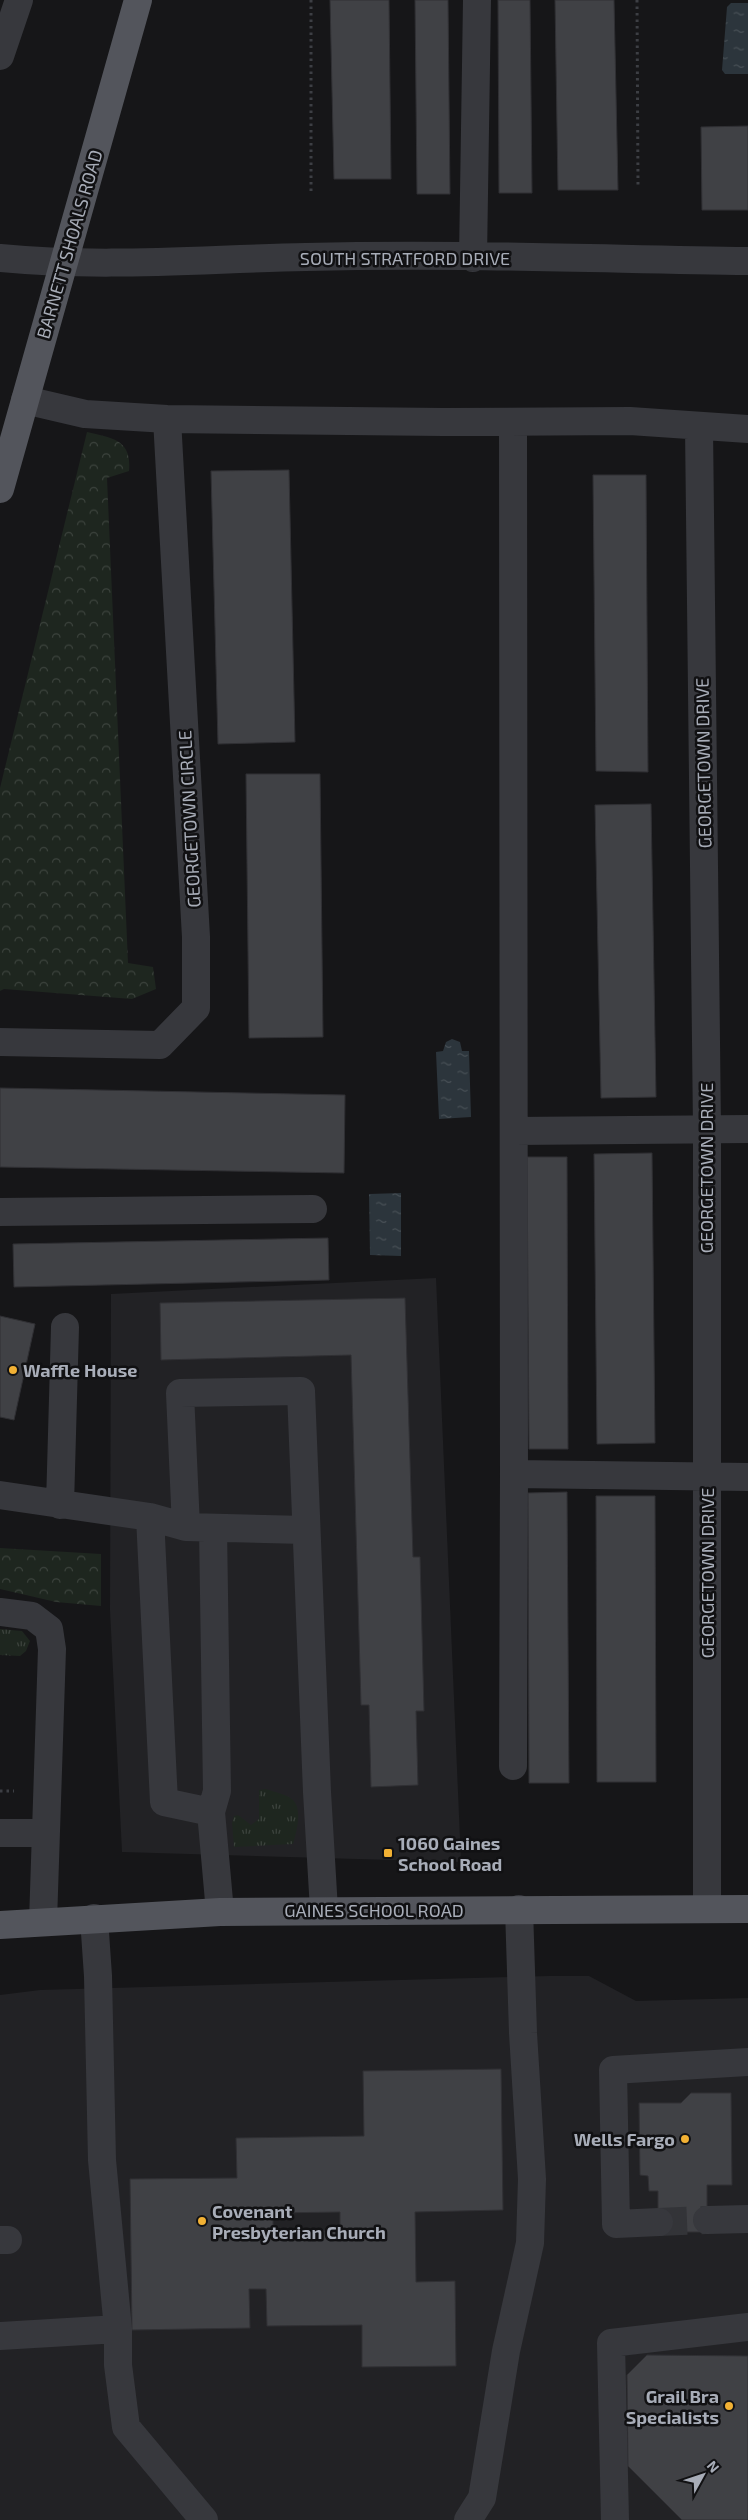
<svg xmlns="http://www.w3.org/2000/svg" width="748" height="2520" font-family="'Exo 2',sans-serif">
  <defs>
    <pattern id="grass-tufts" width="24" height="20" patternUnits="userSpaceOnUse" patternTransform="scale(1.25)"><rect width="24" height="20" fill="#1e261f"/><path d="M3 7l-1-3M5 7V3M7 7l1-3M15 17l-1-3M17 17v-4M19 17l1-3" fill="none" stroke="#3c433d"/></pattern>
    <pattern id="forest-crowns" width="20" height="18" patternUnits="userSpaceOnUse" patternTransform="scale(1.25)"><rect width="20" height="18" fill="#1e261f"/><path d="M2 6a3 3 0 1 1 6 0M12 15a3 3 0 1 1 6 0" fill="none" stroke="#3c433d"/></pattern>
    <pattern id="water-ripples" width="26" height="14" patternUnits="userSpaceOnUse" patternTransform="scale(1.25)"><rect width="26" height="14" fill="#2c353c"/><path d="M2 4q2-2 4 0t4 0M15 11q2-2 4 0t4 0" fill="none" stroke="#485056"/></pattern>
  </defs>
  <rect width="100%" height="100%" fill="#161618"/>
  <!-- built -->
  <path fill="#222225" d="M436,1278L461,1862L122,1852L110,1610L111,1294Z
    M549,1976H589L636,2001L748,1998V2520H0V1995L40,1990Z"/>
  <!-- grass -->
  <path fill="url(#grass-tufts)" d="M0,1629L22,1631L30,1641L26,1651L20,1656L0,1655Z
    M266,1789C274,1792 287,1794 293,1800C303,1810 296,1833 293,1844L234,1847L232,1823L234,1816L238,1815L251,1825L259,1819V1790Z"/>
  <!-- forest -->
  <path fill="url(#forest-crowns)" d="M87,432C113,438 132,440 129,471L107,478L128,963L153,967L156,989L132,999L4,989L0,991V788Z
    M0,1548L101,1554V1606L56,1602L0,1589Z"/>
  <!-- water -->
  <path fill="url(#water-ripples)" d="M731,3H748V74H725L722,70L727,7Z
    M452,1039L460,1042L462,1051H469L471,1117L439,1119L436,1052L443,1051L446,1042Z
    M401,1193V1256L370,1255L369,1194Z"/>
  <!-- building -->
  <path fill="#404145" stroke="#303034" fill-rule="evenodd" d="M330,0H389L391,179H334Z
    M415,0H448L450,194H417Z
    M498,0H530L532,193H499Z
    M555,0H614L618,190H558Z
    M748,126V210H702L701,127Z
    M289,470L295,742L218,744L211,471Z
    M593,475H646L648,772L596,771Z
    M246,774H320L323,1037L249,1038Z
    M651,804L656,1097L601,1098L595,805Z
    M0,1088L345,1095L344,1173L0,1167Z
    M652,1153L655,1443L597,1444L594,1154Z
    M527,1157H567L568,1449H529Z
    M328,1238L329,1280L14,1287L13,1244Z
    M405,1298L413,1557H420L424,1711H416L418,1785L371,1787L369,1705H361L351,1355L161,1360L160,1303Z
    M0,1316L35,1324L14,1420L0,1417Z
    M567,1492L569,1783H529L528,1493Z
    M596,1496H655L656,1782H597Z
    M501,2069L503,2210L415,2212L416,2282L455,2281L456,2366L362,2367V2325L267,2326L266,2289H249L250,2328L132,2330L130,2179L237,2178L236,2138L364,2136L363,2071ZM340,2212V2230L273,2231V2213Z
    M691,2093H731L732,2185H707V2232H658V2191H649L648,2176L640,2175L639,2103H681Z
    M647,2355L748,2356V2520H682L628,2466L627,2375Z"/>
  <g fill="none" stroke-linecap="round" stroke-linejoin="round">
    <!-- minor-tunnel -->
    <path stroke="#333438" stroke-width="28" stroke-dasharray="28 14" stroke-linecap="butt" d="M659,2222L707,2220"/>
    <!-- path -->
    <path stroke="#3d3f44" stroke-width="3" stroke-dasharray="2.5 4" stroke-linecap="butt" d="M311,0V195
      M637,0L638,186
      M0,1791H14"/>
    <!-- minor -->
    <path stroke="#37383d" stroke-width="28" d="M0,56L19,0
      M0,258C104,268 202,259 306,257C453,253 601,259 748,261
      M473,258L477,0
      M25,400L85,414L167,419L443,422L630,421L748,429
      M513,422L514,1474
      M699,427L707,1129V1909
      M0,1042L160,1045L196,1008V937L167,419
      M515,1131L748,1129
      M0,1212L313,1209
      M0,1495L150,1517L186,1527L305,1530
      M60,1505L65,1327
      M150,1517L164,1802L211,1812
      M186,1527L180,1393L301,1391L317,1792L324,1910
      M213,1528L217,1791L211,1812L220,1912
      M0,1612L32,1616L49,1629L52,1649L43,1922
      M513,1766L514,1474L748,1477
      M0,1833H45
      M94,1918L98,1976L102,2160L118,2329V2365L126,2427L204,2520
      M707,2220L748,2219
      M659,2222L616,2224L613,2070L748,2062
      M0,2240H8
      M0,2336L118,2329
      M468,2520L482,2498L506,2351L530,2243L532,2179L523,2033L519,1909
      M615,2520L611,2343L748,2327"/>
    <!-- major -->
    <path stroke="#53555c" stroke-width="28" d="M0,489L138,0
      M0,1925L220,1912L748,1909"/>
  </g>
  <!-- markers -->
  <g fill="#f2b134" stroke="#111113" stroke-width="2">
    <circle cx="13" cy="1370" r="5"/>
    <rect x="383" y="1848" width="10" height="10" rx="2.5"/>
    <circle cx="685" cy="2139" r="5"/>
    <circle cx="202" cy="2221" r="5"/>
    <circle cx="729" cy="2406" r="5"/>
  </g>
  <g text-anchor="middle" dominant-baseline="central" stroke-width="5" stroke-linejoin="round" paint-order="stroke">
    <!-- street labels -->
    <g font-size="18" fill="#a8adb8" stroke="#111113">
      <text transform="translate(69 244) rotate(-74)">BARNETT SHOALS ROAD</text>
      <text x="405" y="258">SOUTH STRATFORD DRIVE</text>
      <text transform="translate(703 763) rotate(-91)">GEORGETOWN DRIVE</text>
      <text transform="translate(189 819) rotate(-93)">GEORGETOWN CIRCLE</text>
      <text transform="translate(706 1168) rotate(-90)">GEORGETOWN DRIVE</text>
      <text transform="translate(707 1573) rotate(-90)">GEORGETOWN DRIVE</text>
      <text x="374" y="1910">GAINES SCHOOL ROAD</text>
    </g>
    <!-- poi labels -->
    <g font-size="18" font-weight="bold" fill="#a8adb8" stroke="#111113" text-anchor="start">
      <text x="23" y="1370">Waffle House</text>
      <text x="398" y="1843">1060 Gaines<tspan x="398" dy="21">School Road</tspan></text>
      <text x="675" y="2139" text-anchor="end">Wells Fargo</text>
      <text x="212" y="2211">Covenant<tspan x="212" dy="21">Presbyterian Church</tspan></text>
      <text x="719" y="2396" text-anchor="end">Grail Bra<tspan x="719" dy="21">Specialists</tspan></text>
    </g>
  </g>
  <!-- north arrow -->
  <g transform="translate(703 2475) rotate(50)" stroke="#111113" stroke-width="4" paint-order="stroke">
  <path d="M0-4L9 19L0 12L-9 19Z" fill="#a8adb8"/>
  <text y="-8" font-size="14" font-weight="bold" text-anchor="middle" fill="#a8adb8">N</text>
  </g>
</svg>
